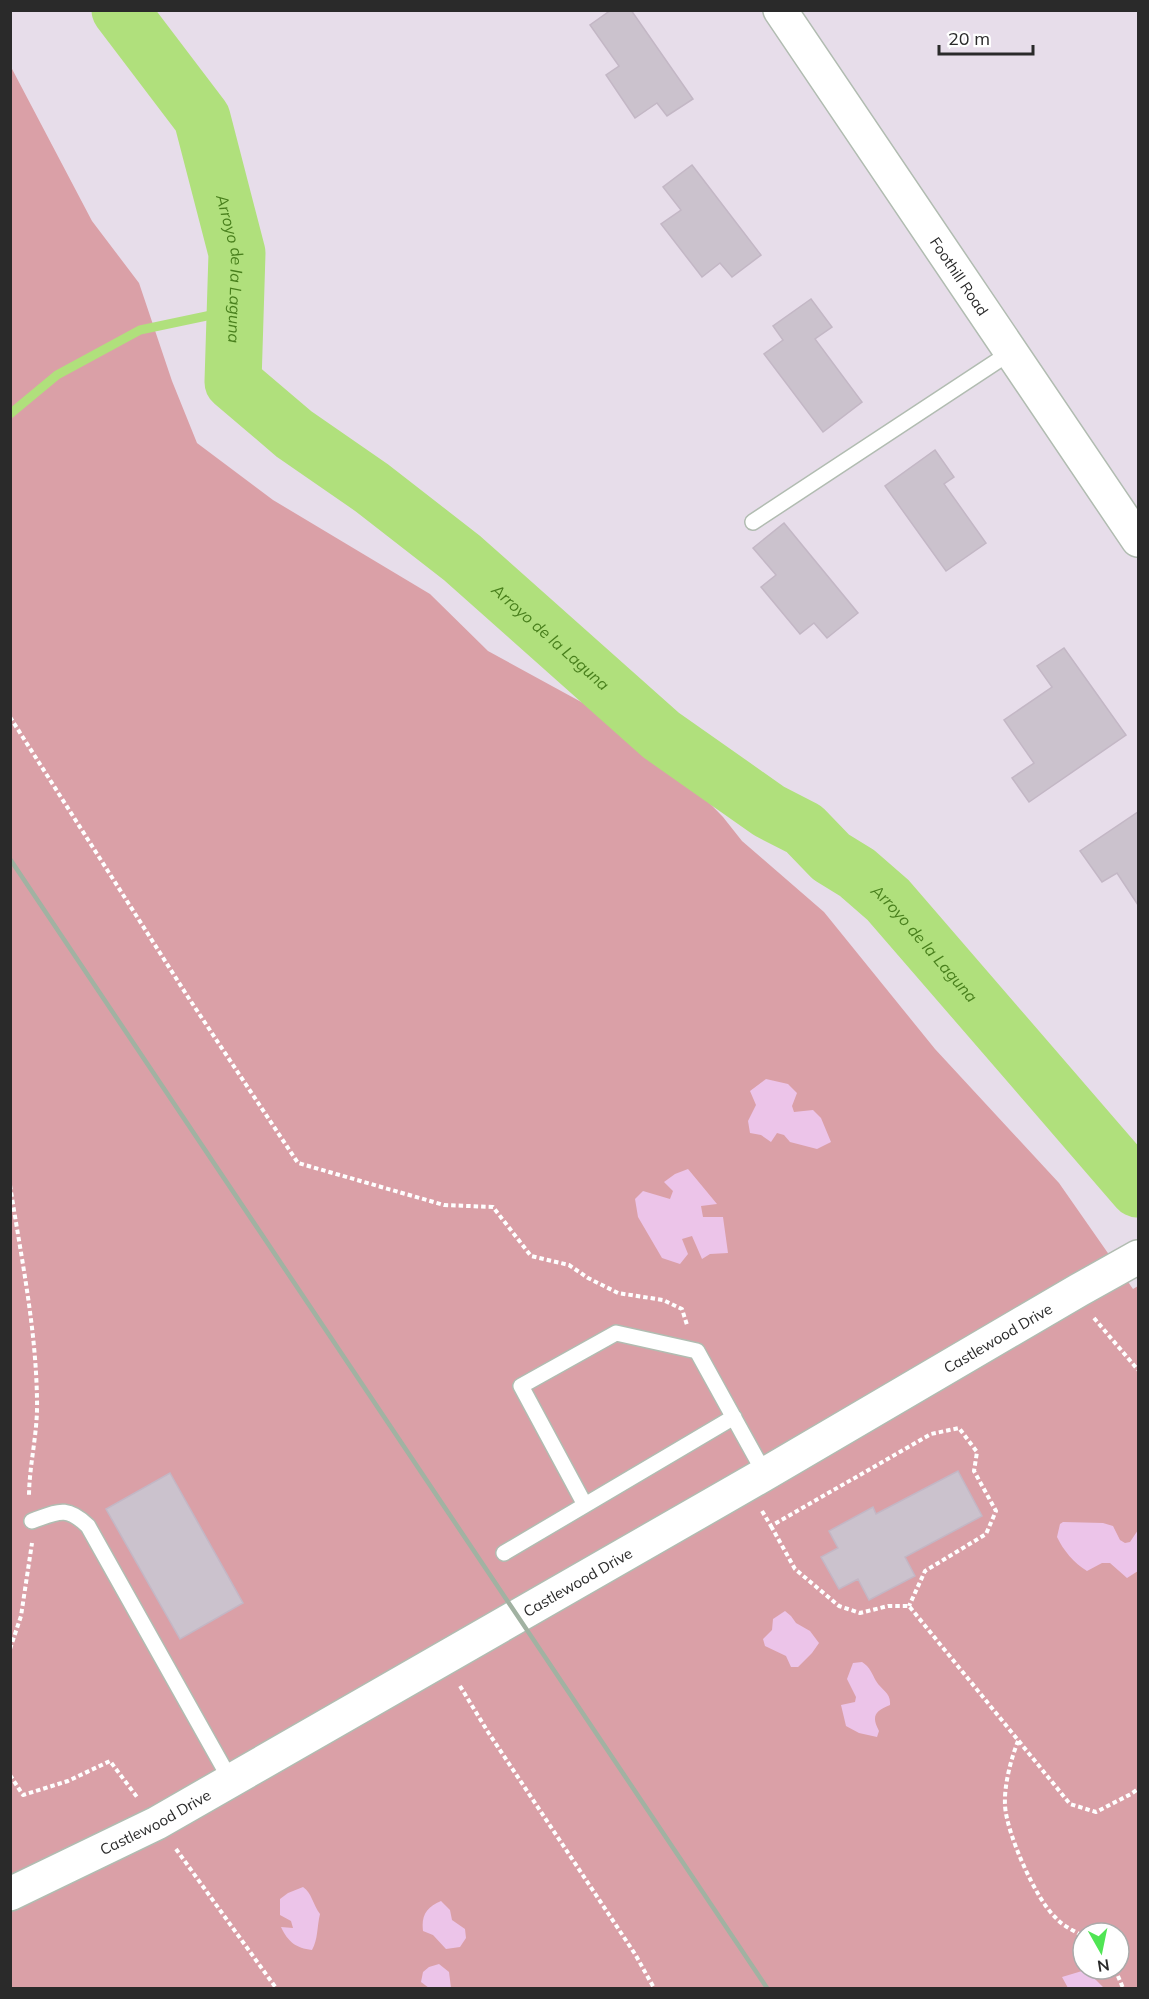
<svg xmlns="http://www.w3.org/2000/svg" width="1149" height="1999" font-family="Mulish,sans-serif">
  <rect width="100%" height="100%" fill="#e7ddea"/>
  <!-- green -->
  <path fill="#daa0a7" fill-rule="evenodd" d="M11,67L92,221L139,283L172,381L197,443L273,500L430,594L488,651L627,727L687,780L723,817L742,841L824,912L935,1049L1059,1183L1133,1289L1138,1286V1988H11ZM1083,1933H1119V1969H1083Z"/>
  <!-- sand -->
  <path fill="#ecc4e9" d="M766,1079L788,1084L797,1093L792,1106L794,1112L813,1110L821,1118L831,1142L817,1149L790,1142L784,1135L777,1133L771,1142L761,1135L750,1133L748,1121L756,1105L750,1091Z
    M688,1169L717,1204L701,1206L703,1217H723L728,1253L710,1254L702,1259L692,1236L682,1239L688,1254L680,1264L662,1258L638,1217L635,1199L643,1191L670,1199L673,1191L664,1182L675,1174Z
    M1063,1522L1103,1523L1113,1526L1120,1540L1125,1543L1130,1542L1138,1530V1571L1127,1578L1110,1563H1102L1087,1571C1074,1563 1063,1550 1057,1537L1060,1524Z
    M785,1611L791,1616L796,1623L810,1631L819,1643L812,1653L798,1667H791L786,1656L765,1646L763,1639L772,1630L773,1619Z
    M862,1662C870,1667 872,1674 876,1681C882,1691 891,1692 890,1705C875,1711 871,1716 879,1731L877,1737L859,1733L846,1726L841,1705L855,1702L856,1697L847,1679L853,1663Z
    M303,1887C312,1893 313,1905 320,1914C317,1926 318,1940 312,1950C296,1948 288,1942 281,1927L293,1928L291,1921L280,1915V1899L288,1893Z
    M441,1901L450,1910L452,1920L465,1929L466,1938L460,1947L446,1949L433,1935L423,1931C421,1915 427,1907 441,1901Z
    M439,1964L449,1972L451,1988H429L421,1982L423,1972L429,1967Z
    M1082,1971L1090,1974L1104,1988H1068L1062,1977Z"/>
  <g fill="none" stroke-linecap="round" stroke-linejoin="round">
    <!-- stream -->
    <path stroke="#b0e07c" stroke-width="9" d="M10,414L57,375L140,330L235,310"/>
    <!-- river -->
    <path stroke="#b0e07c" stroke-width="57" id="s1" d="M120,10L202,118L237,253L233,382L294,434L372,488L462,558L661,735L769,811L804,829L831,857L857,873L888,900L1138,1189"/>
  </g>
  <!-- building -->
  <path fill="#cbc2cd" stroke="#c3b7c5" stroke-width="1.5" d="M611,10H631L693,99L667,116L657,103L635,118L606,75L619,66L590,25Z
    M692,165L761,255L732,277L720,263L702,277L661,224L681,210L663,187Z
    M811,299L832,327L815,339L862,402L823,432L764,354L783,340L773,326Z
    M935,450L954,477L944,484L986,543L946,571L885,486Z
    M784,523L858,613L827,638L814,623L800,634L761,587L776,575L753,548Z
    M1064,648L1126,735L1029,802L1012,778L1034,763L1004,720L1052,687L1037,666Z
    M1138,812V905L1117,873L1102,882L1080,851Z
    M958,1471L982,1516L905,1557L915,1576L869,1600L858,1579L839,1589L821,1557L838,1548L829,1531L873,1507L876,1514Z
    M170,1473L243,1603L180,1639L106,1509Z"/>
  <g fill="none" stroke-linecap="round" stroke-linejoin="round">
    <defs>
      <path id="service" d="M753,522L1011,352
        M585,1505L521,1386L616,1333L697,1351L765,1474
        M32,1521C58,1512 66,1505 88,1526L231,1781
        M504,1553L734,1417"/>
      <g id="tertiary">
        <path id="s2" d="M780,10L1138,540"/>
        <path id="s3" d="M10,1894L157,1823L765,1474L1079,1290L1138,1257"/>
      </g>
    </defs>
    <!-- service casing -->
    <use href="#service" stroke="#b1bcb1" stroke-width="18"/>
    <!-- tertiary casing -->
    <use href="#tertiary" stroke="#b1bcb1" stroke-width="36"/>
    <!-- path -->
    <path stroke="#fff" stroke-width="4" stroke-dasharray="4.5 3" stroke-linecap="butt" d="M10,717L188,997L298,1163L444,1205L493,1207L531,1256L569,1265L588,1278L618,1293L663,1300L682,1309L687,1325
      M10,1185C21,1257 36,1327 37,1400C38,1433 29,1465 29,1497
      M1094,1318L1138,1370
      M762,1511L771,1526L931,1434L959,1428L977,1452L974,1471L996,1511L986,1534L925,1571L909,1606
      M771,1526L795,1569L839,1606L860,1613L888,1606H909L1070,1804L1096,1812L1131,1794L1138,1789
      M10,1649L21,1616L32,1543
      M460,1686L488,1732L635,1954L654,1988
      M1018,1741C1011,1759 1004,1785 1005,1805C1006,1832 1036,1900 1056,1918C1063,1926 1074,1931 1083,1936
      M10,1775L23,1795L68,1781L110,1761L137,1797
      M176,1849L276,1988
      M1115,1969L1123,1988"/>
    <!-- service -->
    <use href="#service" stroke="#fff" stroke-width="15"/>
    <!-- tertiary -->
    <use href="#tertiary" stroke="#fff" stroke-width="33"/>
    <!-- rail -->
    <path stroke="#a1b2a2" stroke-width="4.5" d="M10,859L767,1988"/>
  </g>
  <g text-anchor="middle" dominant-baseline="central" stroke-width="4.5" stroke-linejoin="round" paint-order="stroke">
    <!-- street labels -->
    <g font-size="15" fill="#2a2a2a" stroke="#fff">
      <text stroke="none"><textPath href="#s2" startOffset="321">Foothill Road</textPath></text>
      <text stroke="none"><textPath href="#s3" startOffset="1134">Castlewood Drive</textPath></text>
      <text stroke="none"><textPath href="#s3" startOffset="648">Castlewood Drive</textPath></text>
      <text stroke="none"><textPath href="#s3" startOffset="162">Castlewood Drive</textPath></text>
    </g>
    <!-- water labels -->
    <g font-size="16" font-style="italic" fill="#487f1c" stroke="#fff">
      <text stroke="none"><textPath href="#s1" startOffset="290">Arroyo de la Laguna</textPath></text>
      <text stroke="none"><textPath href="#s1" startOffset="812">Arroyo de la Laguna</textPath></text>
      <text stroke="none"><textPath href="#s1" startOffset="1298">Arroyo de la Laguna</textPath></text>
    </g>
  </g>
  <!-- border -->
  <rect width="1149" height="1999" fill="none" stroke="#2a2a2a" stroke-width="24"/>
  <!-- north arrow -->
  <g transform="translate(1101 1951) rotate(171)"><circle r="28" fill="#ffffff" stroke="#aaaaaa" stroke-width="1.5"/>
  <path d="M0-4.5L10 22L0 15L-10 22Z" fill="#50e554"/>
  <text y="-9" font-size="16" font-weight="bold" text-anchor="middle" fill="#2a2a2a">N</text>
  </g>
  <!-- scale -->
  <path d="M939 45v9h94v-9" fill="none" stroke="#2a2a2a" stroke-width="3"/>
  <text x="948" y="45" font-size="18" fill="#2a2a2a" stroke="#ffffff" stroke-width="4.5" paint-order="stroke">20 m</text>
</svg>
